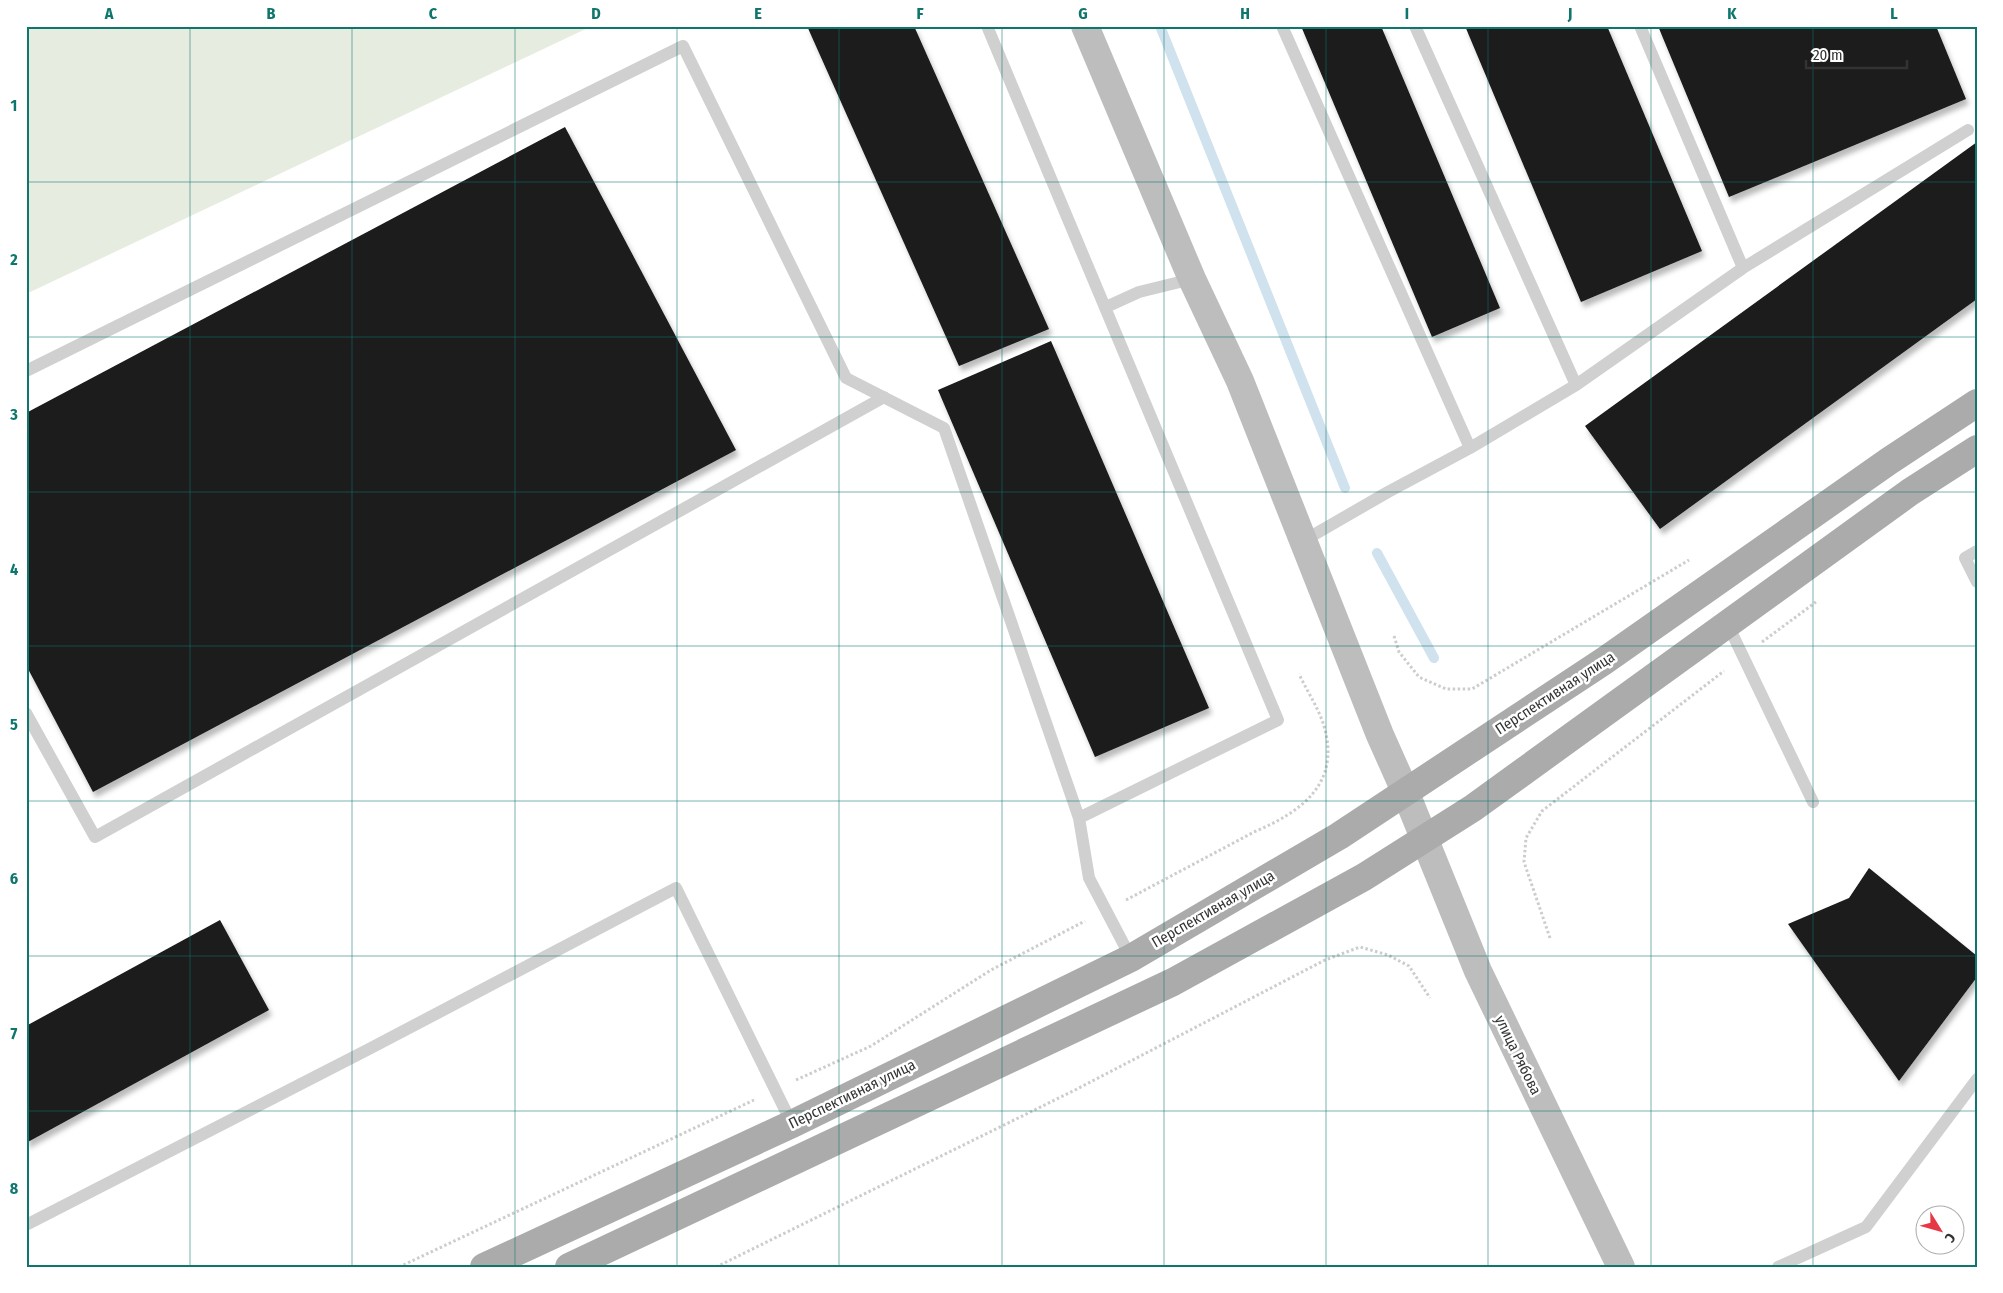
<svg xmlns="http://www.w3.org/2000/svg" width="2003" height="1293" font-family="'Fira Sans Condensed',sans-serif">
  <defs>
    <filter id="shadow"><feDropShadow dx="3" dy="5.5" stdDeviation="2.5" flood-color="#0004"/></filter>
  </defs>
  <rect width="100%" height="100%" fill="#fff"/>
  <!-- green -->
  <path fill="#e6ecdf" d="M26,26H592L26,294Z"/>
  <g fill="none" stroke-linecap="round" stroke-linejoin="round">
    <!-- stream -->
    <path stroke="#cfe2ee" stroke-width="10" d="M1160,26L1345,488
      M1377,553L1434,658"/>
  </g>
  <!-- building -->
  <path fill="#1a1a1a" filter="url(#shadow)" d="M807,26H914L1049,329L959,366Z
    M1301,26H1381L1500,308L1432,337Z
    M1465,26H1607L1702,251L1581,302Z
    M1658,26H1936L1966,99L1729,197Z
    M565,127L736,450L93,792L26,665V413Z
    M1977,142V299L1660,529L1585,426Z
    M1051,341L1209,708L1095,757L938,390Z
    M1869,868L1977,956V977L1899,1081L1788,924L1849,898Z
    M220,920L269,1010L26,1143V1026Z"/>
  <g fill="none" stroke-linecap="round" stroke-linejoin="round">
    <!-- path -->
    <path stroke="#cdcdcd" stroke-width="3" stroke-dasharray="2.5 2.5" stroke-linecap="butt" d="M1394,636L1399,652L1419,677L1446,689H1472L1689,560
      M1762,642L1816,602
      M1126,900L1254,832C1301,812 1341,784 1324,726C1319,709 1307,691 1299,674
      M1550,938L1524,862L1526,838L1542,811L1724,671
      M796,1080L871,1046L991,970L1085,921
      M399,1267L754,1100
      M716,1267L1075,1090L1325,960L1360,947L1388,955L1409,966L1430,998"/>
    <!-- lane -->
    <path stroke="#d0d0d0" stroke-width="12" d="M987,26L1278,720L1079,818L1089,878L1131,958
      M1282,26L1470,448
      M1415,26L1576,385
      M1640,26L1743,268
      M1106,307L1139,292L1192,279
      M26,371L683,46L846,378L944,428L1079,818
      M1303,541L1388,492L1470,448L1576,385L1743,268L1968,130
      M1977,551L1965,558L1977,582
      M1728,625L1813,802
      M26,713L95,837L884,397
      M26,1225L369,1049L676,888L792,1124
      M1778,1267L1866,1227L1977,1079"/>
    <!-- secondary -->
    <path stroke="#bdbdbd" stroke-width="28" d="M1085,26L1192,279L1240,381L1380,735L1405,791L1478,971L1621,1267"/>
    <!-- primary -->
    <path stroke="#ababab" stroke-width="28" d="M484,1267L792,1124L1131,958L1339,836L1604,661L1889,461L1977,403
      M569,1267L1173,982L1364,877L1473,808L1910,492L1977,449"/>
  </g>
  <!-- grid -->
  <path fill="none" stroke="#0f766e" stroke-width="1" stroke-opacity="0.55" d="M190,26V1267M352,26V1267M515,26V1267M677,26V1267M839,26V1267M1002,26V1267M1164,26V1267M1326,26V1267M1488,26V1267M1651,26V1267M1813,26V1267M26,182H1977M26,337H1977M26,492H1977M26,646H1977M26,801H1977M26,956H1977M26,1111H1977"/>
  <g text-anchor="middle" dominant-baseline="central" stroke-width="5" stroke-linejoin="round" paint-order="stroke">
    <!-- street labels -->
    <g font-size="15" fill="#333" stroke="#fff">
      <text transform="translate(1555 693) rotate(-33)">Перспективная улица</text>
      <text transform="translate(1213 909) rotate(-30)">Перспективная улица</text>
      <text transform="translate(1518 1055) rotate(64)">улица Рябова</text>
      <text transform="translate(852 1094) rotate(-26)">Перспективная улица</text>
    </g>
  </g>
  <!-- border -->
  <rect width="2003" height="1293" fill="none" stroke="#ffffff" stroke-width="55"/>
  <!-- north arrow -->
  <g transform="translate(1940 1230) rotate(127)"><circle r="24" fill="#ffffff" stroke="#adadad"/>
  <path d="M0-4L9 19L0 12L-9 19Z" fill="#e63946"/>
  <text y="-8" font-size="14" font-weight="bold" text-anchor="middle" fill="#333333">С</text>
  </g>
  <!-- scale -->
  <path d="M1806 60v8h101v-8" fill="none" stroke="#333333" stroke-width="2.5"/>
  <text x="1813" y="60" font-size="15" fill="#333333" stroke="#ffffff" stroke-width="4" paint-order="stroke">20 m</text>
  <rect x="28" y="28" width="1948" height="1238" fill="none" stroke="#0f766e" stroke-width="2"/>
  <g font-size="16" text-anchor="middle" font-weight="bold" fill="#0f766e">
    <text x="109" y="19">A</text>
    <text x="271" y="19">B</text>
    <text x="433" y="19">C</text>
    <text x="596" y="19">D</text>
    <text x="758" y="19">E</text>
    <text x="920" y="19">F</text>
    <text x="1083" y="19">G</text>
    <text x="1245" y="19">H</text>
    <text x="1407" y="19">I</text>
    <text x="1570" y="19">J</text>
    <text x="1732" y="19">K</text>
    <text x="1894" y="19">L</text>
    <text x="14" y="111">1</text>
    <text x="14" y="265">2</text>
    <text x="14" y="420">3</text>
    <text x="14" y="575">4</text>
    <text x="14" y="730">5</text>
    <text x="14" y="884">6</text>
    <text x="14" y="1039">7</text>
    <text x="14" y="1194">8</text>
  </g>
</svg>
